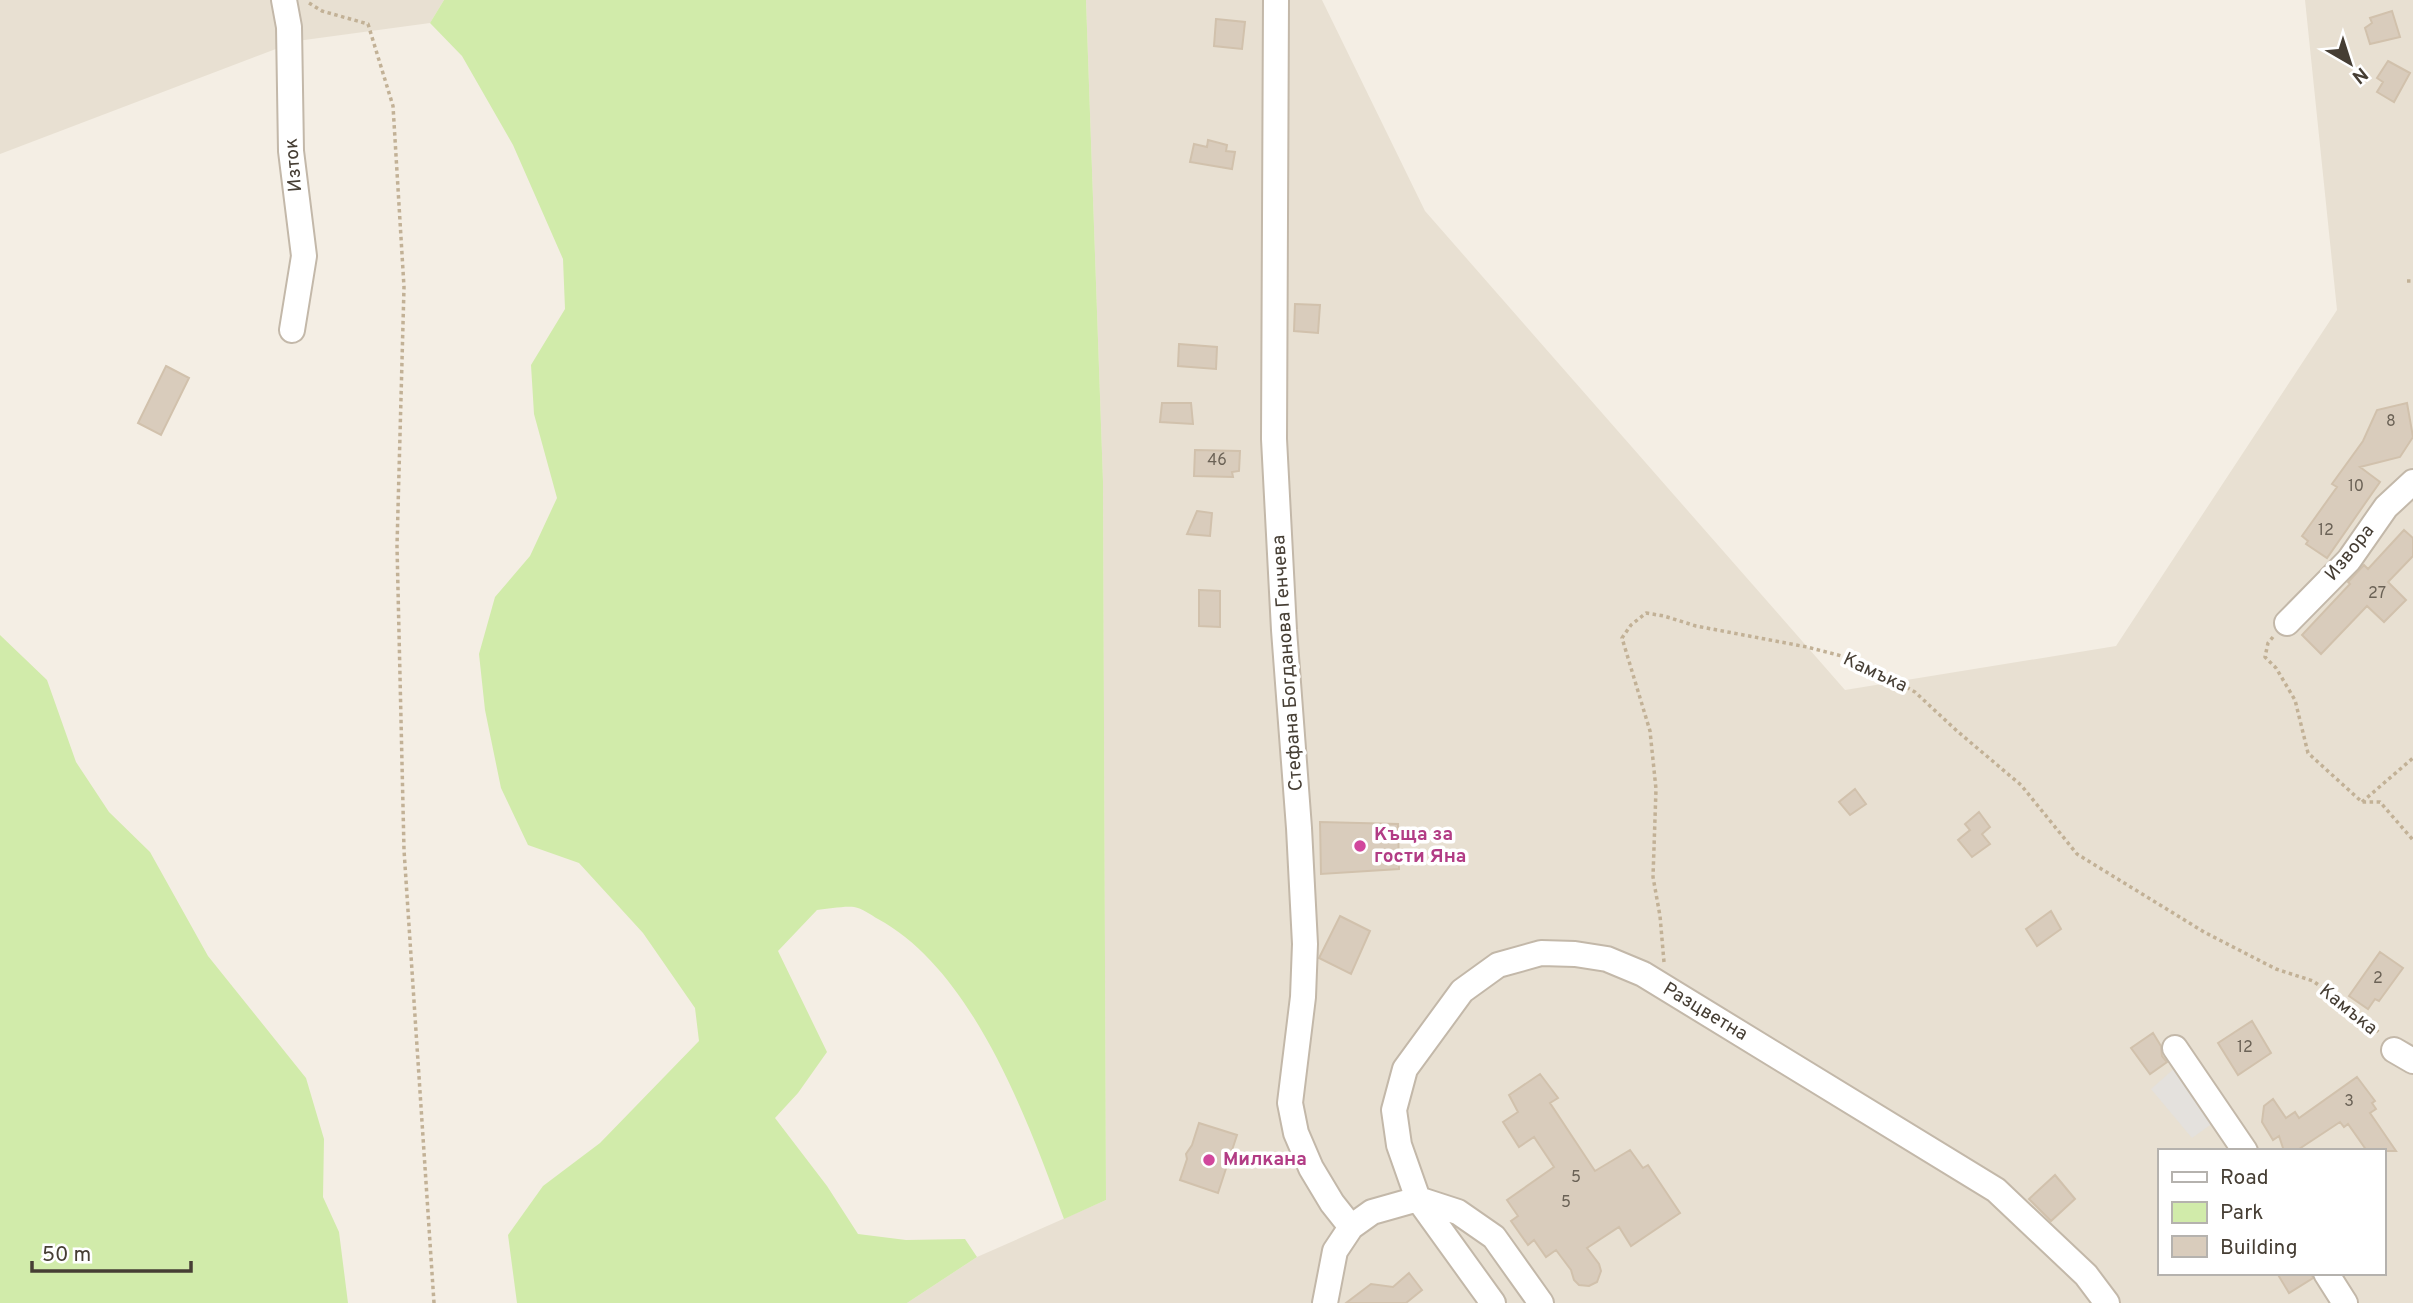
<svg xmlns="http://www.w3.org/2000/svg" width="2413" height="1303" font-family="Overpass,sans-serif">
  <rect width="100%" height="100%" fill="#f4eee4"/>
  <!-- residential -->
  <path fill="#e8e0d2" fill-rule="evenodd" d="M0,0H444L430,23L297,41L0,154Z
    M1086,0H1322L1425,211L1845,690L2116,646L2337,310L2305,0H2413V1303H907L977,1257L1106,1200L1103,481ZM2159,1151H2383V1273H2159Z"/>
  <!-- green -->
  <path fill="#d1ebaa" d="M444,0H1086L1103,481L1106,1200L1064,1219C1028,1121 974,971 878,919C871,915 862,908 854,907C843,906 828,909 817,910L778,951L827,1052L798,1093L775,1118L827,1186L858,1234L906,1240L965,1239L977,1257L907,1303H517L508,1235L543,1186L600,1143L699,1041L695,1008L643,933L579,863L528,845L501,788L485,710L479,654L495,597L530,556L557,498L534,414L531,365L565,309L563,259L513,145L462,56L430,23Z
    M0,635L47,680L76,762L109,812L150,852L208,956L306,1078L324,1139L323,1197L339,1232L348,1303H0Z"/>
  <!-- parking -->
  <path fill="#e4e1dd" d="M2176,1067L2213,1123L2192,1138L2151,1089Z"/>
  <!-- building -->
  <path fill="#d9ccbc" stroke="#d1c1ac" stroke-width="2" d="M2392,11L2400,37L2370,44L2365,28L2372,23L2370,18Z
    M1216,19L1245,22L1242,49L1214,46Z
    M2388,61L2410,73L2394,102L2377,92L2383,82L2377,78Z
    M1208,140L1227,145L1226,151L1235,152L1232,169L1190,162L1194,144L1207,147Z
    M1295,304L1320,305L1318,333L1294,331Z
    M1179,344L1217,347L1216,369L1178,366Z
    M166,366L189,378L161,435L138,423Z
    M1162,403H1191L1193,424L1160,422Z
    M2407,403L2413,437L2400,457L2360,467L2380,482L2327,558L2306,544L2308,541L2302,536L2337,487L2332,484L2363,441L2377,410Z
    M1195,450L1240,451L1239,471L1232,472L1233,477L1194,476Z
    M1197,511L1212,513L1210,536L1187,534Z
    M2404,530L2413,538V556L2388,582L2406,600L2384,622L2367,606L2321,654L2302,635L2350,584L2348,582L2364,565L2368,569Z
    M1199,590L1220,591V627L1199,626Z
    M1855,789L1866,804L1850,815L1839,802Z
    M1979,812L1990,827L1982,834L1990,844L1972,857L1958,840L1970,830L1965,824Z
    M1320,822L1398,824L1399,869L1321,874Z
    M2051,911L2061,929L2037,946L2026,929Z
    M1340,916L1370,931L1351,974L1319,958Z
    M2380,952L2403,968L2379,1001L2375,999L2368,1009L2349,996Z
    M2252,1021L2271,1053L2238,1075L2218,1043Z
    M2153,1033L2161,1046L2162,1056L2167,1062L2150,1074L2131,1048Z
    M1540,1074L1558,1098L1550,1103L1595,1171L1630,1150L1643,1168L1648,1165L1680,1213L1631,1246L1619,1227L1587,1248L1599,1264L1601,1271L1597,1282L1589,1286L1579,1285L1574,1280L1571,1270L1556,1250L1546,1257L1534,1240L1528,1245L1511,1221L1518,1216L1507,1200L1554,1167L1534,1137L1519,1147L1503,1122L1518,1112L1509,1095Z
    M2357,1077L2375,1101L2372,1103L2376,1109L2370,1113L2396,1151H2367L2348,1124L2344,1127L2340,1122L2296,1151H2284L2279,1136L2273,1140L2262,1122L2264,1106L2273,1099L2286,1118L2295,1112L2299,1118Z
    M1199,1123L1237,1135L1218,1193L1180,1180L1187,1159L1186,1154L1192,1145Z
    M2055,1175L2075,1199L2051,1221L2029,1199Z
    M1409,1273L1422,1290L1406,1303H1346L1371,1284L1393,1287Z
    M2277,1273H2311L2313,1278L2289,1293Z"/>
  <g fill="none" stroke-linecap="round" stroke-linejoin="round">
    <defs>
      <path id="minor" d="M284,0L289,27L291,151L304,256L292,330
        M1276,0L1274,439L1284,630L1299,828L1305,944L1303,997L1290,1103L1296,1133L1311,1168L1332,1203L1351,1227
        M2287,623L2349,560L2386,507L2413,482
        M2175,1048L2245,1151
        M2394,1050L2413,1061
        M2326,1273L2345,1303
        M1325,1303L1335,1251L1351,1227L1372,1212L1418,1199L1458,1212L1494,1237L1541,1303
        M1493,1303L1418,1199L1399,1145L1394,1110L1405,1069L1462,991L1498,965L1541,953L1575,954L1607,959L1643,974L1996,1190L2086,1275L2107,1303"/>
    </defs>
    <!-- minor casing -->
    <use href="#minor" stroke="#c3b8a9" stroke-width="28"/>
    <!-- path -->
    <path stroke="#c2b196" stroke-width="3.5" stroke-dasharray="3.5 3.5" stroke-linecap="butt" d="M309,3L322,11L368,24L393,106L404,287L397,546L404,850L434,1303
      M2407,281H2413
      M2273,637L2268,643L2265,657L2276,668L2295,700L2308,753L2362,802H2380L2413,840
      M2362,802L2413,758
      M1664,962L1660,916L1653,877L1656,789L1650,731L1622,638L1631,625L1646,613L1664,616L1696,626L1807,647L1842,656L1889,677L1915,692L1957,731L2021,785L2077,854L2204,932L2276,969L2313,981L2365,1018L2380,1034"/>
    <!-- minor -->
    <use href="#minor" stroke="#fff" stroke-width="24"/>
  </g>
  <!-- markers -->
  <g fill="#d1479c" stroke="#fff" stroke-width="2.5">
    <circle cx="1360" cy="846" r="7"/>
    <circle cx="1209" cy="1160" r="7"/>
  </g>
  <g text-anchor="middle" dominant-baseline="central" stroke-width="7" stroke-linejoin="round" paint-order="stroke">
    <!-- number labels -->
    <g font-size="16" fill="#6b6256">
      <text x="2391" y="422">8</text>
      <text x="1217" y="461">46</text>
      <text x="2356" y="487">10</text>
      <text x="2326" y="531">12</text>
      <text x="2377" y="594">27</text>
      <text x="2378" y="979">2</text>
      <text x="2245" y="1048">12</text>
      <text x="2349" y="1102">3</text>
      <text x="1576" y="1178">5</text>
      <text x="1566" y="1203">5</text>
    </g>
    <!-- street labels -->
    <g font-size="19" fill="#463e34" stroke="#fff">
      <text transform="translate(294 165) rotate(-95)">Изток</text>
      <text transform="translate(2350 553) rotate(-51)">Извора</text>
      <text transform="translate(1288 663) rotate(-94)">Стефана Богданова Генчева</text>
      <text transform="translate(1875 673) rotate(25)">Камъка</text>
      <text transform="translate(2348 1010) rotate(39)">Камъка</text>
      <text transform="translate(1705 1012) rotate(31)">Разцветна</text>
    </g>
    <!-- hotel labels -->
    <g font-size="19" font-weight="bold" fill="#b23c85" stroke="#fff" text-anchor="start">
      <text x="1374" y="835">Къща за<tspan x="1374" dy="22">гости Яна</tspan></text>
      <text x="1223" y="1160">Милкана</text>
    </g>
  </g>
  <!-- legend -->
  <rect x="2158" y="1149" width="228" height="126" fill="#ffffff" stroke="#b5b2ae" stroke-width="2"/>
  <rect x="2172" y="1172" width="35" height="10" fill="#ffffff" stroke="#b5b2ae" stroke-width="2"/>
  <text x="2220" y="1184" font-size="21" fill="#463e34">Road</text>
  <rect x="2172" y="1202" width="35" height="21" fill="#d1ebaa" stroke="#b5b2ae" stroke-width="2"/>
  <text x="2220" y="1219" font-size="21" fill="#463e34">Park</text>
  <rect x="2172" y="1236" width="35" height="21" fill="#d9ccbc" stroke="#b5b2ae" stroke-width="2"/>
  <text x="2220" y="1254" font-size="21" fill="#463e34">Building</text>
  <!-- north arrow -->
  <g transform="translate(2350 63) rotate(141)" stroke="#ffffff" stroke-width="5" paint-order="stroke">
  <path d="M0-5L12 26L0 18L-12 26Z" fill="#463e34"/>
  <text y="-10" font-size="19" font-weight="bold" text-anchor="middle" fill="#463e34">N</text>
  </g>
  <!-- scale -->
  <path d="M32 1261v10h159v-10" fill="none" stroke="#463e34" stroke-width="3.5"/>
  <text x="42" y="1261" font-size="21" fill="#463e34" stroke="#ffffff" stroke-width="5" paint-order="stroke">50 m</text>
</svg>
